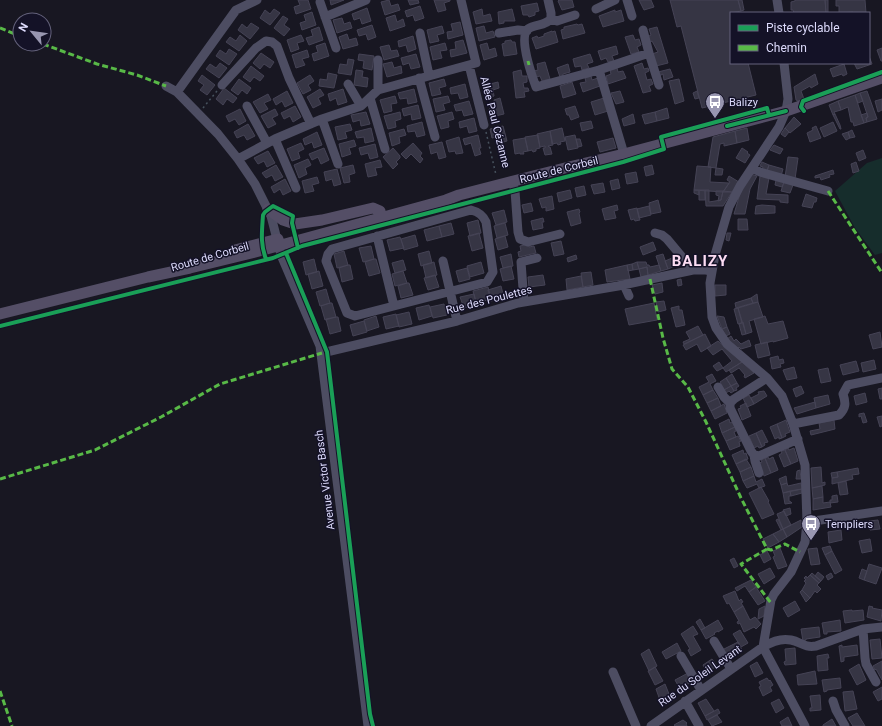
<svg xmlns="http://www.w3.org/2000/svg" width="882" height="726" font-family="Roboto,sans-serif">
  <rect width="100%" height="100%" fill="#181722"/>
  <!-- green -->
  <path fill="#162d2c" d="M882,158V253L875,255L855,228L835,191L867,163Z"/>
  <!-- building -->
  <path fill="#363544" stroke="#454355" d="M298,0H308L311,9L296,14L294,7L300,5Z
    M330,0H344L331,5Z
    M389,0L391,6L398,4L400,10L385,15L381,2Z
    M408,0H418L419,3L410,5Z
    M434,0H450V1L444,3L446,10L438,12Z
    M559,0H572L574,7L562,10L558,1Z
    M639,0H651L654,7L644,10Z
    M670,0H738L741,11L731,13V63H748L756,95L702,108L681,26L677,27Z
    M738,0H742L744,10L741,11Z
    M795,0H825L826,13H794L793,10H791V2L795,1Z
    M825,0H828V13H826Z
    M836,0H865L866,13H853V12L839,13V6H836Z
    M537,3L539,11L535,12V15L529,17L528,15H523L521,6Z
    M420,6L424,18L415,21L413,15L407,17L405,11Z
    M367,8L371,21L362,24L360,18L354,20L352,14Z
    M274,9L280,13L270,25L260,18L265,10L270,14Z
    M482,9L483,16L490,14L492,21L476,24L473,12Z
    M512,9L515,21H504V23L499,24L498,12Z
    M615,10V12L621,10L624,21L603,27L599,16Z
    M312,12L316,25L302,30L300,23L306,21L304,15Z
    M395,15L397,22L403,19L405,26L390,31L386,18Z
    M283,16L288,19L284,25L290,29L284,36L274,28Z
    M342,18L344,24L350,22L352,28L337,33L333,20Z
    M460,22L463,35L448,39L447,32L453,31L451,24Z
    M251,23L259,28L250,39L238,30L242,24L247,28Z
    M577,24L578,25L582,24L585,33L563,39L561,30L564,29V27Z
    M372,25L376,37L368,40L366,34L359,36L357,30Z
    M442,26L444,33L437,35L439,41L430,43L427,30Z
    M484,26L486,33L493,31L495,37L479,41L476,28Z
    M319,27L323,40L309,45L306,38L313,36L311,30Z
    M657,27L668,63L656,66L652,54L658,52L652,41L649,43L647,37L651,35L649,29Z
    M552,31V32L555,31L558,42L536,49L532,38L537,36L538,38L544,36V34Z
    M347,34L349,40L356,38L358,45L343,49L339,37Z
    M240,35L247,41L239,51L226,42L230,37L236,41Z
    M301,35L304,41L297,43L299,49L291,52L287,40Z
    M633,35L635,40L639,39L641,45L637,47L639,52L631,54L625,37Z
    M413,36L416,49L408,52L406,45L399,47L398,41Z
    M463,40L467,53L451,57L450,50L456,49L455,42Z
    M511,40L512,42H515L517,54L504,56L502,44L505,43V41Z
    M325,43L329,56L314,61L312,54L318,52L316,46Z
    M445,43L447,50L440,51L442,58L433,60L430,47Z
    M487,43L489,50L495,48L497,56L484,60L480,45Z
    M389,45L391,51L397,50L399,56L384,60L380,47Z
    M616,46L618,54L612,56L614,61L608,62L606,58L601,60L598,51Z
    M882,48V61H881L877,50Z
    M229,49L237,54L229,65L216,56L220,50L226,54Z
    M307,50L309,57L302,59L305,65L296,68L292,55Z
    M261,53L274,62L270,68L264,64L260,69L253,63Z
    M359,54L374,56L372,70L363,68L364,61L358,60Z
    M416,54L420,67L411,69L409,63L403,65L401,58Z
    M590,54L593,62L587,64L589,68L582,70L581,66L575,67L573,59Z
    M869,56L872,64L857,69L854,63H869Z
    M348,59L354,60L351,75L338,73L340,64L347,65Z
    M392,62L394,68L401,66L402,73L387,77L383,64Z
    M545,62L550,79L542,81L540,76L536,77L534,71L538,70L537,64Z
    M220,63L227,68L219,78L206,69L210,64L216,68Z
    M642,63L644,69L648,68L649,71L645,73L647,80L651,79L653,84L649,86L651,91L643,93L634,66Z
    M568,64L570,72L563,74V76L560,77L557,68Z
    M844,64L847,74L843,76L842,74L833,77L830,69Z
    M251,66L264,76L260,81L254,77L250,82L243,77Z
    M617,68L618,72L623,71L626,78L608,84L606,76L611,74L610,70Z
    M670,69L673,77L664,80L663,74L659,76L658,72Z
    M356,70L363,71L362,77L368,78L367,87L354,85Z
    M521,70L522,76H527V82L523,83L524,88H528L529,91L524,92L525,97L516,98L513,72Z
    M328,73L337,75L334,88L319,86L320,79L327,80Z
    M815,74L818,84L811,88L810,86L801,91L804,99L798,101L796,100L794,87Z
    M202,75L215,85L207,95L200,90L204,85L198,81Z
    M310,75L314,81L308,85L311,90L303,94L297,83Z
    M591,76L592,80L598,78L600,86L583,92L580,83L586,82L585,78Z
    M239,79L251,88L247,94L242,90L238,95L231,90Z
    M444,79L446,86L439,88L441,94L432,96L429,83Z
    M679,79L684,101L675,104L669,81Z
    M498,82L499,88L493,90L494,96L486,99L482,86Z
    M572,82L576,94L563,98L560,86Z
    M465,84L468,97L460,99L458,93L451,94L450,88Z
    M224,88L237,98L233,103L227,99L223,105L216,99Z
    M320,89L324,95L318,98L321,104L313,108L307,97Z
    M343,89L347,102L338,105L336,98L330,101L328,94Z
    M414,89L417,102L408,104L407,98L400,99L398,93Z
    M287,91L293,103L285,107L282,101L276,105L273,99Z
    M620,91L624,102L616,104L611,93Z
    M697,91L699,98L695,99L693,93Z
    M867,91L877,119L867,122L866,118L868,117L860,93Z
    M860,93L863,101L858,103L855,95Z
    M268,94L271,100L264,103L268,109L260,113L253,102Z
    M855,95L864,123L854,126L853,122H851L848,107L841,110L838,101Z
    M395,96L397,103L391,104L392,111L384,113L380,100Z
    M448,96L450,102L443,104L445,110L436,112L433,99Z
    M500,98L504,114L491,117L489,109L496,107L494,100Z
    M604,98L608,111L595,115L591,102Z
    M882,99V110L878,112L875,101Z
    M469,101L473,114L464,116L462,110L456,111L454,105Z
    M838,101L841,110L834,112L835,114L833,115L829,105Z
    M418,105L421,118L412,120L411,114L404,116L402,109Z
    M295,106L301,117L293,122L290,116L284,119L281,113Z
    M575,106L579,117L571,120L569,115H567L565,109Z
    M667,108L669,118L657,121L655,112Z
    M240,109L246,121L239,125L235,119L229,122L226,116Z
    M275,109L278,115L272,118L276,124L268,128L261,116Z
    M366,112L370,124L361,126L360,120L353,122L351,115Z
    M400,112L401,119L395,121L396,127L388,129L384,116Z
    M452,112L454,119L448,121L449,127L441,129L437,116Z
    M655,112L657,121L645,124L642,115Z
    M867,113L868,117L866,118L867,122L864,123L861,115Z
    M633,114L635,123L624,126L622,119Z
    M835,114L840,125L841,129H840L833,115Z
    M794,117L801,124L790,133L785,128Z
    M474,118L477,131L469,133L467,126L460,128L459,122Z
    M591,121L593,128L582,131L580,123Z
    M422,122L425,135L417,137L415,131L408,132L407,126Z
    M833,122L837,131L824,137L820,128Z
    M248,124L255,136L247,140L244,135L237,138L234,132Z
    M350,124L352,130L345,132L347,138L338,140L335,127Z
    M503,126L507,141L500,143L499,136L492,138L490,129Z
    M816,126L821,138L810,142L807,133L813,130L812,128Z
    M371,128L374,141L365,143L364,137L357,138L355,132Z
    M562,128L565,141L560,142L561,144L558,145L557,143L552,144L550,131Z
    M747,128L749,140L737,143L735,131Z
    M785,128L789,132L785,137L781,134Z
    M404,129L406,135L399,137L400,143L392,146L389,133Z
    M852,130L855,137L850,138L848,132Z
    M550,131L553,145L548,146L549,147H550L552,154L545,155L543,148H545V146L540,147L537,134Z
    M735,131L737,143L724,146V143L720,144L716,168L708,167L713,137Z
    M317,132L322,145L314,148L312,142L305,145L303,139Z
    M848,132L850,138L846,140L842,134Z
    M478,135L481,148H479L481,154L475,156L471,143L465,145L463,139Z
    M538,135L540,148L536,149V151L533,152L532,150L528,151L525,137Z
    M575,135L578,148L568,150L565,137Z
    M459,137L463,153L456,154L455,151L449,152L446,141Z
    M525,138L528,151L523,152L524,154H520V153L515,154L513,140Z
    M613,138L616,148L600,152L597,142Z
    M576,139H580L582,146L578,147Z
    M354,140L356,146L349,148L351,154L342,157L339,144Z
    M442,142L446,157L439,159L437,152L431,154L429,145Z
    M301,143L304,149L298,152L300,158L292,161L287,149Z
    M413,143L422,153L420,156L423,159L420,163L411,154L406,159L401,154Z
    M375,144L378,157L370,159L368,153L361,155L359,148Z
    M774,145L783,149L780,154L770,150Z
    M324,148L329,160L321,164L318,157L312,160L309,154Z
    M393,148L400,156V158L396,162L398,164L393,169L383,157Z
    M742,148L748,152L747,153L750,155L745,163L736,158Z
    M863,150L866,158L859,161L856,153Z
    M268,151L275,163L267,167L264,161L258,164L254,158Z
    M788,157L798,158L795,179L785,177Z
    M308,159L311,165L305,168L307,174L299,178L294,165Z
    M380,160L382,167L375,168L377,175L368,177L365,164Z
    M762,162L769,165L767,171L762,170L763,167L760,166Z
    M856,162L859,171L853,173L851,164Z
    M276,165L283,177L275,181L272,175L266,178L262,173Z
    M353,165L355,173L349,175L350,182L344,183L340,168Z
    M652,165L654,174L646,176L644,167Z
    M769,165L783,169L781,176L767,171Z
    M697,166L711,167L710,182L729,183L723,192L694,190Z
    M716,168L723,169L722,175H715Z
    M337,169L341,184L334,186L332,179L326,181L324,172Z
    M833,170L834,174L829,175L830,177L821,180L820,177L815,178V176Z
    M636,172L638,182L627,184L625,174Z
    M751,174L757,176L750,189L745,214H734L742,187Z
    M729,176L739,182L732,192H723L730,182L727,180Z
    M760,176L769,178L766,194L788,195V203L780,202V200L757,199Z
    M317,177L319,183L312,185L314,191L305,193L302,181Z
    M285,179L291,191L283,195L280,189L274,193L271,187Z
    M618,179L620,188L612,190L610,181Z
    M776,180L784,182L782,187L775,185Z
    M784,182L793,185L790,193L781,191Z
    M603,183L605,192L594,194L591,185Z
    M584,186L586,195L577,197L575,188Z
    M570,190L572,198L559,202L557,193Z
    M694,190H699V195L694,193Z
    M699,190H705V200H699Z
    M705,190H709V202L721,200L723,191L732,192L723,206H706Z
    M716,191H723L721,200L718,201L719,196L716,195Z
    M806,194L817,198L816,202H814L812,208L802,206Z
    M552,196L554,209L546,211V207L542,208L539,199Z
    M658,200L661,212L651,214L649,203Z
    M531,203L533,211L524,213L522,205Z
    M617,205L618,210L614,211L616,218L605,220L602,209Z
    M762,205L775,206V213L755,214L756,206Z
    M649,206L651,215L639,218L637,209Z
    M637,208L640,220L635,221L634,219L631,220L628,210Z
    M579,209L580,212L579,213L581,223L571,226L567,212Z
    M504,210L507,222L496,225L492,213Z
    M543,218L544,222H542L543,228L533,230L531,221Z
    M738,219H747L748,230H738Z
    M478,220L481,233L470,236L467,223Z
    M451,223L454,234L442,237L439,226Z
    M505,223L508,235L497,238L494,226Z
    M439,226L442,237L427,241L424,230Z
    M479,233L483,248L472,251L468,236Z
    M727,233H731L729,241L726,240Z
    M415,235L418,246L404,250L401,239Z
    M505,236L508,247L498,250L495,239Z
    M400,237L404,248L390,251L387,240Z
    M561,241L564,254L554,256L551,243Z
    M653,242L656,250L643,255L640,247Z
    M529,244V247L534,246L536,253L519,257L518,252L521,251L520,246Z
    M371,246L374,259L363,262L359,248Z
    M344,251L348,265L337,268L334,254Z
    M429,251L432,263L421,266L418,254Z
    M511,254L513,266L503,268L500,257Z
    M663,254L668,269L661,271L656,256Z
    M576,255L577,259L568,262L567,258Z
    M677,256L680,264L668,269L665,261Z
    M314,259L317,272L306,275L303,262Z
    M374,259H376L380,273L369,276L365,262Z
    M403,260L406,270L395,273L392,263Z
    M434,262L437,275L426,278L423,265Z
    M481,262L484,273L470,277L467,266Z
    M637,262L639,269L633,270L632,264Z
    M637,262H646L647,265H649L650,267L659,265L661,271L648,275L647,267L639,269Z
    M632,264L633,270L628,271L627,265Z
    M348,265H350L353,279L342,282L339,268Z
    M627,265L630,279L607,282L605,270Z
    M511,266L514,279L503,281L500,269Z
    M647,267L648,275L641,277L639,269Z
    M467,268L470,279L459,282L456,271Z
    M319,271L323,286L312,289L308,274Z
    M403,271L407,283L395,286L392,274Z
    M591,272L593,285L583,287L581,273Z
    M435,275L439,287L428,290L424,278Z
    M543,275L545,285L529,287L528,277Z
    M581,276L583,287L567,290L566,279Z
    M681,279L682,285L678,286L677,280Z
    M407,283H409L413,295L401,298L398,286Z
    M662,283L663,292L655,294L652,285Z
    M715,285H726V295L715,296Z
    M501,286L504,298L491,301L488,290Z
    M488,287L491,299L476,303L473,291Z
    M326,289L330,303L320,306L316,292Z
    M474,294L477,305L464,308L460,297Z
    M757,294L758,302L753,303L751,298Z
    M751,298L753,303L736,308L735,303Z
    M664,301L666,310L658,312L656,302Z
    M758,302L763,317L749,321L752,332L746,334L738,308Z
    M330,303H332L336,317L325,320L321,306Z
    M654,303L657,320L629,325L625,309Z
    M444,304L447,315L433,318L430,307Z
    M429,305L432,316L419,320L416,308Z
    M679,306V310H682L685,325L676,327L671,308Z
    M738,308L742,323L738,324L734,309Z
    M409,312L412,324L399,327L396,315Z
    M396,314L399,326L386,329L383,317Z
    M376,316L379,327L367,331L364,320Z
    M717,316L724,317L727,327L722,329Z
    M765,316L768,324L783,321L788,338L773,342V341L761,344L754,319Z
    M336,317H338L341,331L330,334L326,319Z
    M364,321L367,332L353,336L350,325Z
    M743,322L746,334L742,335L739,324Z
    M698,326L703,335L684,344L683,342L690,339L686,332Z
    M727,327L730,334L726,336L722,329Z
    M880,332L882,347L873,349L869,335Z
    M705,334L711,346L701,352L697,344L686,350L683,345Z
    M731,336L734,341L736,339L741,344L749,340L751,346L741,349L739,347L738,348L727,339Z
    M718,341L742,362L726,372L723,368L732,361L722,349L713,355L707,348Z
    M767,342L770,355L758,358L755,345Z
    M778,356L779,360L783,359L784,363L780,364L781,367L772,369L770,358Z
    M874,360L876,369L863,372L861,363Z
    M856,361L859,371L843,375L840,365Z
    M719,362L723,368L717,371L713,366Z
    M742,362L754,373L745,378L744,376L745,375L739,368L731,373L729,370Z
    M794,367L797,378L787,380L783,370Z
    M828,368L831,381L821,383L818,370Z
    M712,374L716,381L710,384L713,390L703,395L699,387L709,382L706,377Z
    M732,374L737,383L731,386L726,378Z
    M726,378L731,386L724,390L720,382Z
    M737,383L739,386L736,388L737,390L734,391L731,386Z
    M731,386L734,391L731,393L729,391L726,393L724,390Z
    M801,386L804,393L796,397L793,389Z
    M882,388V399H880L878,389Z
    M713,390L718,398L707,403L703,395Z
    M764,391L767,396L754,404L751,398L759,394L758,392Z
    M865,393L867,402L856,405L854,396Z
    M749,395L754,404L747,407L743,398Z
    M828,395L830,404L816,408L814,398Z
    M718,398L721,406L711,411L707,403Z
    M815,402L816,408L797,414L794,408Z
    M746,403L751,416L742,420L738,409L741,408L740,406Z
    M724,404L727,413L715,419L711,411Z
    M864,413L867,422L863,423L861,416L859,417V414Z
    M882,416V426L880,427L877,417Z
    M729,419L730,423L732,422L735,427L722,433L719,424Z
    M786,420L790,432L785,434L786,436L782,438L777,424Z
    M834,420L835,429L811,435L810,431L820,429L819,423Z
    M777,424L782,438L779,439V437L775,439L770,427Z
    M735,427L736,431L734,432L736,437L726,441L722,433Z
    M762,430L768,442L764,443L765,445L762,447L756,433Z
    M756,433L762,447L759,448L758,446L754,448L749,436Z
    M738,436L741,441L739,442L740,446L730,450L726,441Z
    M788,448L789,450L794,448L798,461L791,464L785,450Z
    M743,450L744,454L746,453L748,459L736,464L732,455Z
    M785,450L791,464L784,467L779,455L782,453L781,451Z
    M768,457L769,459L773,457L778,470L771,473L765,458Z
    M765,458L771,473L764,476L759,463L762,462L761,460Z
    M746,459L751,467L740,472L736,464Z
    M751,467L754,476L743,481L740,472Z
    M821,467L822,483L825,482V485L812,488L811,468Z
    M858,468L859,474L852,475L853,479L832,484V478L838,477L837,472Z
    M800,470L801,479H796L797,471Z
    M837,472L838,477L832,478L831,473Z
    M754,476L756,482L762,479L765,486L759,488L757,484L747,488L743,481Z
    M786,476L787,483L781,485L779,479Z
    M846,481L848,494L840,495L838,483Z
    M787,483L788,486L801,483L802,489L783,493L781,485Z
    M822,486L823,497L813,499L812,488Z
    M761,487L769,501L768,502L774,514L762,519L749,493Z
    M802,489V493L791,496L790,491Z
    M790,491L791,496H789V501L791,502L792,503L785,504L783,493Z
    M837,495L838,502L830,503V500H832V496Z
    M823,497V503L830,502L831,507L813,510V499Z
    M790,508L791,514L786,516L783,510Z
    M784,511L791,525L783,529L777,514Z
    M778,519L783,529L781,530L776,520Z
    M801,520L802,527L787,537L783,529Z
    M878,520L880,529L870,530L869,521Z
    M783,529L787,537L779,542L773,534Z
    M841,530L842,540L829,543L828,532Z
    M773,534L779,542L768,548L763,539Z
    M870,539L872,551L862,553L859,541Z
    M830,546L832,551L825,555L822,548Z
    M780,548L787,566L778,569L773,557L775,556L773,551Z
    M817,548L820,564L811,565L808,549Z
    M767,551L771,559L764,563L760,555Z
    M832,551L842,570L835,574L825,555Z
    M734,558L738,566L734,568L730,560Z
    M869,564L882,568L876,584L864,580Z
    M770,568L775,577L764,584L758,574Z
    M862,569L867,571L864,580L859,578Z
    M818,572L824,577L821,581L815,576Z
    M812,573L821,581L819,583L810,575Z
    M831,573L833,577L828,580L826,576Z
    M810,575L819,583L817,585L821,589L817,593L815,591L810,598L802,590L806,583L804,581L806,580L804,578L806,576L807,578Z
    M751,580L756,587L749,592L745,586L737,591L735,588Z
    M756,587L765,601L758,605L749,592Z
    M802,590L810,598L806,602L800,592Z
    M735,591L739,601L741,599L743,602L741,603L743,606L734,612L729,603L727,604L723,596Z
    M795,601L800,610L788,617L783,608Z
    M743,606L750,620L755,617L761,624L756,629L754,627L744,632L740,623L738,624L737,622L739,621L734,612Z
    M765,606L764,616L758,619L759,609Z
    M869,606L873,607L872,608L882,610L881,621L867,617Z
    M852,610V611L863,610L864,620L845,623L843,611Z
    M700,619L705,628L701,630L696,622Z
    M718,620L723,629L718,632V631L714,633L715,634L706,639L701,630Z
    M840,620L841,631L827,632V634H824L822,623Z
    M693,626L698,634L693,636L701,650L691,656L688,650L690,649L681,634Z
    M819,627L820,637L806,639V640L803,641L801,629Z
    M740,630L748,643L741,647L733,634Z
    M880,639L882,658L872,659L870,640Z
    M738,642L742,650L727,658L722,650Z
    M677,643L681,651L666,659L662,652Z
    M842,645V647L857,645L858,655L844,657V661L841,662L839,646Z
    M795,648L796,664L785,665L784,662L786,661L785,649Z
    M649,649L657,666L649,671L641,654Z
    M828,654L829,658H827L828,670L818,671L817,656Z
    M712,659L717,666L707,672L703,665Z
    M882,661V680L876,669L875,670L873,666Z
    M757,662L763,673L755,677L750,666Z
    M859,664L866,680L857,685L849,670Z
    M655,667L663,681L655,685L648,671Z
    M815,671L817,684L798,685L797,675Z
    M688,673L693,681L680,689L675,680Z
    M767,678L769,681L770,680L773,685L770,687L772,691L763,696L759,687L761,686L759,682Z
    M840,678L841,688L827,690V691L824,692L822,680Z
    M665,684L671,699L661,703L656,689Z
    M882,687V699L878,701L873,692Z
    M853,691L857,709L845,711L843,692Z
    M820,695L821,710L810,711V708H812L810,696Z
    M706,699L714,711L705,716L698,703Z
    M779,699L784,708L776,713L771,703Z
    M718,709L720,713L707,720L705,716Z
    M857,713L865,726H853L848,718Z
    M717,715L722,722L712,726L708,720Z
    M788,717L792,726H782L780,722Z
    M832,719L836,726H823V725Z
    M683,720L687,723L686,724L687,726H675L674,725Z"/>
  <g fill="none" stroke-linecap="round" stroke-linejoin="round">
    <!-- path -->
    <path stroke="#47525e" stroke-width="1.5" stroke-dasharray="2 3" stroke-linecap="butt" d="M203,108L217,91
      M486,132L496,175"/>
    <!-- minor -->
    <path stroke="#4d4d62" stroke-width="9" d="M548,0L551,13V19C545,26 535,24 528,29C518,37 532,76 536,87L599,70L649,53L643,30
      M627,0L632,16
      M777,0L779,13
      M320,2L336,48
      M596,9L615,0
      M325,17L366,0
      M551,19L557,21L575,15
      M420,33L429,75
      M499,33L518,30L527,31
      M649,53L659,85
      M378,60V90
      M784,63L788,99L786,111L779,127L740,186L729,207L715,255L710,283L712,317L716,328L727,344L767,378L782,396L793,424L805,465L807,522L805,542L791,572L774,594L771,600L763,647L805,726
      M469,65L484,125
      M599,70L624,154
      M419,78L435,137
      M348,84L361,106
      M222,85L256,48L266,41L272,42L277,46L289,78L311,124
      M166,86L177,92L218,134L238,159L255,184L271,216L281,255L320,346L368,726
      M177,92L236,10L257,0
      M370,98L385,149
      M247,106L267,143
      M322,119L338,164
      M275,139L296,188
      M238,159L275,139L322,119L361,106L378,90L476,63L461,0
      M752,168L760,172L828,191
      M512,181L515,191L518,232L520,239L528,242L560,234
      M471,210C479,212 483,215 486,222L493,272L487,282L355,316L347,313L326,261L328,254L332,249Z
      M655,233L662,235L667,239L693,270
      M377,236L394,306
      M443,261L457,321
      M624,285L629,296
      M524,302L521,262L537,258
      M322,353L457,321L518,303L618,286L693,270H706L711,271
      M767,378L734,399L730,403V408L751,451L754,455L759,456L798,439
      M718,387L724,397L730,403
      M793,424L839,415C846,408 846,403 843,394L848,385L882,378
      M754,455L755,461L759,473
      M807,522L882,511
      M863,629L865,658L866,664L876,682
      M714,641L731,669
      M681,656L701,690
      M613,672L636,726
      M685,701L699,726
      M833,701L836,710L845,726
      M651,726L763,647C771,642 782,638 791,640C801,642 804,648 816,646L863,629L882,627"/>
    <!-- major -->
    <path stroke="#544e66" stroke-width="11" d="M268,209L283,220L295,224L322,220L373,208L380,211
      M235,250L278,239
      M0,314L148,277L190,268L263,250L446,200L459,195L569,167L624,154L786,111L882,78"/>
    <!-- quiet -->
    <path stroke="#58b947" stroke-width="3" stroke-dasharray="6 3" stroke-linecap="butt" d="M0,28L20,36
      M43,44L97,64L137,75L166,86
      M528,61L529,65
      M828,191L882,273
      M650,279L663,338L672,369L688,387L706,422L741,498L767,549L771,550L785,544L800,552
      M0,479L95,450L161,417L220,384L322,353
      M767,549L741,564L771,603
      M0,691L12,726"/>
    <defs>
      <path id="cycleway" d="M804,111L801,107L803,101L882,72
        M727,126L786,111
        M286,253L327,352L370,714L373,726
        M266,259C260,244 262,231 263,215L265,212L273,206L293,216L292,223L298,248
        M0,326L273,258L302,246L623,162L664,149L661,137L767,108L769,115"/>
    </defs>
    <!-- cycleway casing -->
    <use href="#cycleway" stroke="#141227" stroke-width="6"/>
    <!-- cycleway -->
    <use href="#cycleway" stroke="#1a9f57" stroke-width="4"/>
  </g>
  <!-- icons -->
  <defs>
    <symbol id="bus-pin" viewBox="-11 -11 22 30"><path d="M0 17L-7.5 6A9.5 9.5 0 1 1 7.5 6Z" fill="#9896b0" stroke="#141227"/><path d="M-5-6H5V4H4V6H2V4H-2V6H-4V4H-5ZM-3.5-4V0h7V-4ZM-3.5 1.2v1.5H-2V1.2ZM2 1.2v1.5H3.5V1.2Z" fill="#fff"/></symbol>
  </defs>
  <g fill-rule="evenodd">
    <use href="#bus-pin" x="704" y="91" width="22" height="30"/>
    <use href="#bus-pin" x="800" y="513" width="22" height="30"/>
  </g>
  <g text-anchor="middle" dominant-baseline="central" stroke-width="3" stroke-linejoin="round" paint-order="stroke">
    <!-- poi labels -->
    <g font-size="11" fill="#dddbfc" stroke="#141227" text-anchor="start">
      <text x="729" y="102">Balizy</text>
      <text x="825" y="524">Templiers</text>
    </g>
    <!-- street labels -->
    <g font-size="11" fill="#dddbfc" stroke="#141227">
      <text transform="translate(495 122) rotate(76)">Allée Paul Cézanne</text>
      <text transform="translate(559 170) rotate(-14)">Route de Corbeil</text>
      <text transform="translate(210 257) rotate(-16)">Route de Corbeil</text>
      <text transform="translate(489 300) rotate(-14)">Rue des Poulettes</text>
      <text transform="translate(325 480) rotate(-97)">Avenue Victor Basch</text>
      <text transform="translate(700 676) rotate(-35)">Rue du Soleil Levant</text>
    </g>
    <!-- district labels -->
    <g font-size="15" font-weight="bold" letter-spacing="1" fill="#fcddf3" stroke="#141227">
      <text x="700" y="261">BALIZY</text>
    </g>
  </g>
  <!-- legend -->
  <rect x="730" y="12" width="140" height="52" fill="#141227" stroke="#64627c"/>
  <rect x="738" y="25" width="20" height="6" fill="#1a9f57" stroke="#64627c"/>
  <text x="766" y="32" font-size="12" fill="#dddbfc">Piste cyclable</text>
  <rect x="738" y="45" width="20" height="6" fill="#58b947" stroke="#64627c"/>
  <text x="766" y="52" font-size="12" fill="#dddbfc">Chemin</text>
  <!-- north arrow -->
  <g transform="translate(32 32) rotate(299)"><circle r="19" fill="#141227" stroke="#64627c"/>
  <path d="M0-3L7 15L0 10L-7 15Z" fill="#9896b0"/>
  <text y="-6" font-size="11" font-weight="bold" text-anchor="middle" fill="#dddbfc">N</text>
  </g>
</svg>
